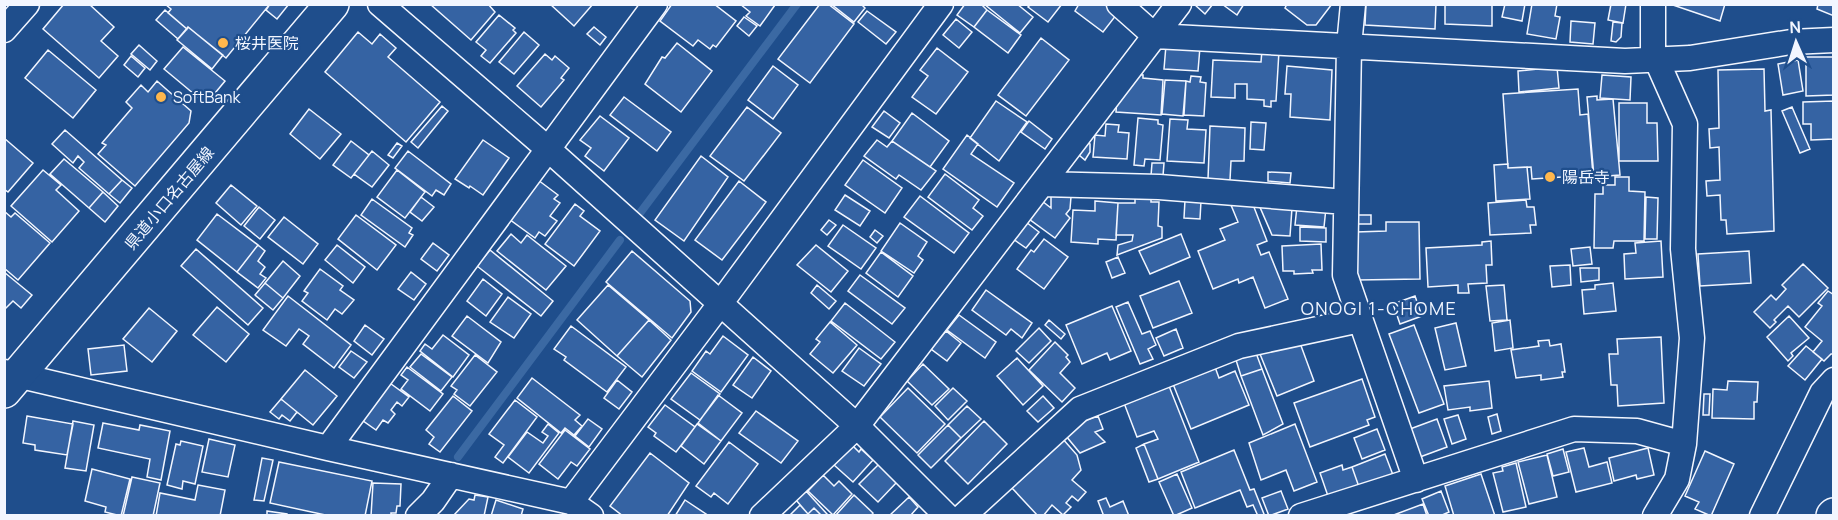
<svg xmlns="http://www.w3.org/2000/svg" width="1838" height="520" font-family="Manrope,'Noto Sans JP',sans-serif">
  <rect width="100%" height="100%" fill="#1f4e8c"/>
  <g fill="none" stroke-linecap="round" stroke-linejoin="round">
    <!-- stream -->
    <path stroke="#3b69a3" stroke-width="8" d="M640,213L797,4
      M458,457L620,240"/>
  </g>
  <!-- building -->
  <path fill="#3563a3" stroke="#f2f6ff" stroke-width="1.5" d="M64,4H89L114,27L101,41L118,56L99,78L43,29Z
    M165,4H270L226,58L188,27L187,29L168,13L171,9Z
    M270,4H289L277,19L266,10Z
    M430,4H488L495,12L471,40Z
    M550,4H593L574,26Z
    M672,4H714L736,21L716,47L713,45L710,49L698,40L693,46L660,21Z
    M740,4H774L775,5L760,26L746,16L750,12Z
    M820,4H828L854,24L810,83L778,59Z
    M831,4H861L865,8L854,22Z
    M965,4H981L987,10L974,27L957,15Z
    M984,4H1017L1033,17L1020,33Z
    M1031,4H1062L1048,22L1028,7Z
    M1079,4H1104L1117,14L1103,32L1075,11Z
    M1194,4H1213L1205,14Z
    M1222,4H1244L1237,15Z
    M1287,4H1332L1316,25H1307L1285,8Z
    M1366,4H1436L1435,29L1365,25Z
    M1445,4H1492V26L1445,24Z
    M1505,4H1525L1522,21L1502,17Z
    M1532,4H1557L1555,16L1560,17L1556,39L1527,34Z
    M1611,4H1626L1623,23L1608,20Z
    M1670,4H1725L1720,21Z
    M1818,4H1834V16L1817,9Z
    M165,10L187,29L178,39L156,20Z
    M987,10L1021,35L1008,53L974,27Z
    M867,11L896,32L886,44L858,22Z
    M499,15L515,28L513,30L516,33L490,63L481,56L486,50L476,42Z
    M744,17L757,26L749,36L737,26Z
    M956,19L972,32L959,48L943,35Z
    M1571,21L1595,23L1593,44L1570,42Z
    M1613,22L1622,23L1621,37L1616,42L1611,41Z
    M188,27L223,55L212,69L177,40Z
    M594,27L606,37L600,45L587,34Z
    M358,32L372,44L380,34L396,48L388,57L440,102L406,142L325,72Z
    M524,32L539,45L514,74L499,62Z
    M1041,38L1069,60L1026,116L998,95Z
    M677,43L712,71L681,112L645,84L662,57L665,58Z
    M139,45L157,61L150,70L131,54Z
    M1166,45L1200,47L1198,71L1164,69Z
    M183,47L225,81L206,104L164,69Z
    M937,48L968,72L936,114L912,97L928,76L920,70Z
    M48,50L96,90L73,118L25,78Z
    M1262,50L1279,51L1276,101H1271V107L1264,106V100L1247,99V84H1235V98L1211,97L1213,60L1261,62Z
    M545,54L552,60L555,56L569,68L561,78L564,80L541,107L517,86Z
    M131,56L145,68L138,77L124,65Z
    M1806,57H1834V95L1806,96Z
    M1798,60L1803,91L1783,95L1778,64Z
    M773,66L798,85L773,119L748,100Z
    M1287,66L1332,70L1330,120L1290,117L1291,94H1285Z
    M1557,67L1559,88L1519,92L1518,71Z
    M1764,69L1765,111L1771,110L1774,231L1727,234L1726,220H1721L1720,195L1707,196L1706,181L1720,180L1719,147L1710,148L1709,129L1719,128L1718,70Z
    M1135,74L1143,75V78L1163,80L1161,115L1116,112L1117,97Z
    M1602,75L1631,77L1630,100L1600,98Z
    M1191,76L1201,77L1200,82L1206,83L1204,116L1184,115L1186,81L1190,82Z
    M1165,80L1186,81L1183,116L1162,114Z
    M157,81L191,111L189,123L135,186L98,154L106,145L102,143L132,108L126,102L141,85L148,92Z
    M1578,89L1580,115L1588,114L1593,175L1532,179L1531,167L1508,168L1503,94Z
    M1597,96V100L1613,99L1620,175L1594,177L1587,97Z
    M624,97L671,132L657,151L610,115Z
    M996,101L1027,122L999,161L970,138Z
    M1834,101V139L1811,140V124H1803V102Z
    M1619,103H1647V123H1657L1658,161H1619Z
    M442,106L448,111L418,148L411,142Z
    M747,107L781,133L744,181L710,156Z
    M1792,107L1810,149L1800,153L1782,111Z
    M309,109L341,134L320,159L290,134Z
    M884,111L900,123L889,138L872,127Z
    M912,113L949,141L930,167L892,141Z
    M600,116L629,138L604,171L585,156L591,148L580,140Z
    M1138,118L1158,120V124L1163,125L1160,160L1145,159L1144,166L1134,165Z
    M1170,119L1188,120L1187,129L1206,130L1204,163L1167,161Z
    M1029,121L1052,139L1045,149L1021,132Z
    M1251,122L1266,123L1264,150L1250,149Z
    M1106,124L1119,125L1118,132L1129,133L1127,159L1093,157L1095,135L1105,136Z
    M1210,126L1245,128L1244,161H1231L1230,180L1208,179Z
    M65,130L122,180L109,194L79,168L84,162L78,156L73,163L52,144Z
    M967,135L978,144L971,154L1014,183L997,207L943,169Z
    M4,138L33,163L8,192L4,189Z
    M483,140L509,158L483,195L470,186L469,188L455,179Z
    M877,140L887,147L892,141L936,171L921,190L899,175L896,179L864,156Z
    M351,141L369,155L351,178L333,165Z
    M1087,142L1090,144V152L1085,160L1079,155Z
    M397,143L402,146L393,158L388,155Z
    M372,151L389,165L372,187L354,174Z
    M408,151L451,184L444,195L436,190L432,196L395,168Z
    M701,156L728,177L684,241L655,220Z
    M64,159L103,192L89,208L50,174Z
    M863,160L902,188L885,213L845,185Z
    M1152,163H1164L1163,176H1151Z
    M1508,164V168L1527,167L1530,199L1496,201L1494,165Z
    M43,170L61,185L56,190L79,211L52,242L11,206Z
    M397,170L425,192L405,218L377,197Z
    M1268,172L1291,173L1290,183L1268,181Z
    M945,174L979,200L973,208L983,216L972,230L928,197Z
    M1615,177H1629V191L1645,192L1644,241H1614L1613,248H1594L1595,194H1603V185H1615Z
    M122,180L132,188L120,203L109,194Z
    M538,180L558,195L554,199L560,203L550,216L557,221L545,236L539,232L535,238L509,219Z
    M739,181L766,202L722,260L695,240Z
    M231,185L257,206L241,225L216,203Z
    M103,192L118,206L105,222L89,208Z
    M845,195L870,211L860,226L835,210Z
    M1135,195L1151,196V202H1159L1158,226L1162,227V238L1117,255L1118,245L1132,241L1133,235H1116L1118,203H1135Z
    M920,196L969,233L954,253L904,217Z
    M1051,196L1071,197L1070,209L1066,214L1070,218L1055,238L1029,219L1042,201L1051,208Z
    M421,197L434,207L422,221L410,212Z
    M1646,197L1658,198L1657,239H1645Z
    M372,199L412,228L409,233L413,235L405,247L361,215Z
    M1185,200L1201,201L1200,219L1184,218Z
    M1526,200L1527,207H1534L1536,225H1530L1531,233L1490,235L1488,203Z
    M1095,201L1118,203L1116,240L1098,239V244L1071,242L1073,210L1095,211Z
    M1252,202L1267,241L1257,245L1261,255L1269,252L1288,299L1265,308L1253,277L1239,283L1238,279L1213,289L1198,251L1225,240L1220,229L1238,222L1231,205Z
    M575,204L584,211L580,216L600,231L574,266L545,244Z
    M1259,205L1292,208L1290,236L1272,235Z
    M1297,206L1326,208L1324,227L1295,225Z
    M259,207L275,220L260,239L244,226Z
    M4,211L11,217L15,213L50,243L18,280L4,268Z
    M217,214L258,245L237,272L197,240Z
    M356,215L396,245L377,270L338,239Z
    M1358,215H1371V224H1358Z
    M284,217L318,244L303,264L268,237Z
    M829,220L836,225L827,235L821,230Z
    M1026,222L1039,232L1026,248L1013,239Z
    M1386,222H1419L1420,279L1357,280L1356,232L1386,231Z
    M900,223L927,242L918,256L923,260L914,273L881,251Z
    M843,225L876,248L861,269L828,246Z
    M1300,227L1326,228V242L1300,241Z
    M875,230L883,236L877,243L870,237Z
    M511,234L521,243L527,235L566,266L546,290L497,251Z
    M1181,234L1190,257L1150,274L1139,251Z
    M1044,239L1068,257L1044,289L1017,269L1031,250L1034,252Z
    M1491,241L1492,265H1486L1487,283L1468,284L1469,293H1458V285L1428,287L1426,248L1482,245V242Z
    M1661,241L1663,277L1625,279L1624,254L1636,253L1635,243Z
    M433,243L449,255L437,271L421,259Z
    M1321,244L1322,270H1312L1313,273L1294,274V271H1283L1282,246Z
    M258,245L265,251L258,261L265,267L260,274L266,278L258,288L237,272Z
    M337,245L365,267L353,283L325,260Z
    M816,245L848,271L831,292L797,265Z
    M1590,247L1592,264L1573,266L1571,249Z
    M196,249L263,308L248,325L181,266Z
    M490,250L553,301L541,316L477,266Z
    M632,251L690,301L691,312L672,338L606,282Z
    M1749,251L1751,283L1700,286L1698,254Z
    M881,252L913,276L898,297L866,273Z
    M1118,257L1125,273L1112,278L1106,262Z
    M283,261L300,276L283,298L265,283Z
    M1803,264L1828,288L1799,317L1788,306L1774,320L1776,322L1770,328L1754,312L1771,295L1776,300L1786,289L1782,285Z
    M1570,265L1571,285L1552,287L1550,266Z
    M1580,268H1599V280L1581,282Z
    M320,269L343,286L340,290L354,300L342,314L335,309L327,320L302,301L308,293L304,291Z
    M4,272L32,295L21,308L13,301L4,310Z
    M411,272L426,284L414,300L398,289Z
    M860,275L905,308L892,324L848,291Z
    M483,279L502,294L486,316L467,301Z
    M1179,281L1192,313L1153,328L1140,296Z
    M265,283L283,298L273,310L255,295Z
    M1613,283L1616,311L1584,314L1582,290L1595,289V285Z
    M608,285L649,320L617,356L577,320Z
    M817,285L836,301L829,309L811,293Z
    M1504,285L1507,320L1490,321L1486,286Z
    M986,290L1032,323L1022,338L1011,329L1006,335L972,310Z
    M1828,291L1834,295V354H1831L1824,361L1813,352L1822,341L1805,327L1822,306L1818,303Z
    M288,296L351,345L334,368L303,344L309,336L299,329L286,346L263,330Z
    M1415,296L1422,316L1400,324L1393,304Z
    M508,297L531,314L514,338L490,322Z
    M1128,302L1142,334L1150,331L1156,345L1148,349L1153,359L1140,364L1116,307Z
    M845,303L895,342L881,359L831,321Z
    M1112,306L1131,351L1110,360L1107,353L1082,364L1066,325Z
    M217,307L249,334L226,362L193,335Z
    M149,308L177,331L152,362L123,339Z
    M959,315L996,342L985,358L947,330Z
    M467,316L501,342L488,363L452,336Z
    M1789,316L1809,338L1791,353L1793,356L1788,361L1767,337Z
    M649,320L671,340L642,377L617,356Z
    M1049,320L1065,334L1061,339L1045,325Z
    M1510,320L1513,348L1495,351L1492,323Z
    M830,322L857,345L833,373L810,354L820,342L816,339Z
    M1456,323L1466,366L1445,370L1435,328Z
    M365,325L384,339L372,355L354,341Z
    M1414,325L1444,404L1419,413L1389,334Z
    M571,326L626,367L607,392L564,360L566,357L554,349Z
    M1039,328L1051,341L1029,363L1016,351Z
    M1176,329L1183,348L1164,356L1156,338Z
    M946,331L961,343L947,361L931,349Z
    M443,335L469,355L453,377L420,351L425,344L432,349Z
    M723,336L748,355L721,392L692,371L706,351L710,354Z
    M1661,337L1664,403L1618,406L1617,385H1611L1609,354H1618L1617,339Z
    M1549,340L1550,346L1561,344L1565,372H1562L1563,377L1541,380V375L1516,378L1511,350L1539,346L1538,341Z
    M1055,342L1068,355L1066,357L1070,362L1060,373L1075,388L1062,402L1029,370Z
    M1300,343L1314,381L1277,396L1260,354Z
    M124,345L127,371L91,375L88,349Z
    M1806,346L1822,359L1805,380L1788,366Z
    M859,348L881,364L864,386L842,371Z
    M351,351L367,362L354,378L339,367Z
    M1256,353L1262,369L1241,376L1236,360Z
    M421,354L452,377L441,391L410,367Z
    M475,355L497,372L470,406L454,394L457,390L451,386Z
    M753,357L771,371L752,398L733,385Z
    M1017,358L1043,386L1023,405L997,376Z
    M923,364L949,389L932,405L907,381Z
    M407,367L443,394L430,411L401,389L408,380L401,375Z
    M1215,367L1219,378L1235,371L1249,405L1191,429L1173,384Z
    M1262,369L1283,424L1263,435L1241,376Z
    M305,370L337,396L313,425L281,399Z
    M691,373L720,394L700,420L671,399Z
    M532,378L580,415L575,420L582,426L574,435L565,428L561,433L517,398Z
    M1362,379L1375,417L1367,420L1369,425L1310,447L1294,403Z
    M617,380L632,392L619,409L604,398Z
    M387,381L409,397L402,406L397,402L391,410L395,414L388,423L383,420L376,430L359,418Z
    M1489,381L1492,408L1470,411V407L1448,410L1444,386Z
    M1728,381L1758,382L1757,402H1754V419L1712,418L1713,389L1727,390Z
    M1169,386L1199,462L1158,479L1144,444L1158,439L1154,431L1137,437L1124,403Z
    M908,388L945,424L917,453L880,417Z
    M953,388L967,401L948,420L935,406Z
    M1704,394H1710L1709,415H1703Z
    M718,395L742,413L721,441L698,423Z
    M453,396L472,411L440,452L429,444L434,437L426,430Z
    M1043,396L1054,408L1038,422L1027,411Z
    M281,399L297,412L290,421L282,415L279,419L270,412Z
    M515,400L537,417L503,463L495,457L504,445L489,434Z
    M665,405L695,427L676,452L654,436L656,433L648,427Z
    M967,406L981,419L961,438L948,425Z
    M756,411L798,441L781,463L739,433Z
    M1497,414L1501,431L1492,434L1488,417Z
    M1458,415L1466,439L1452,444L1444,419Z
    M27,416L73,424L67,455L35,450V445L23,443Z
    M1098,416L1103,429L1095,432L1105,442L1080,453L1066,436L1082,422Z
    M588,419L602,429L589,447L575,436Z
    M1437,419L1447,447L1420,457L1410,429Z
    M73,421L94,425L86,471L65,468Z
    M984,421L1007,444L968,484L945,461Z
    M103,423L139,430L140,425L170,431L161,480L147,477L150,459L98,448Z
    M548,424L559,433L529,473L508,457L527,432L543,443L548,436L542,432Z
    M697,424L721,441L704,464L681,446Z
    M1295,424L1317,482L1294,491L1286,470L1261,480L1249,443Z
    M948,425L961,438L931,468L918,455Z
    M1377,429L1385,450L1362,459L1354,438Z
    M565,430L590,449L577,466L571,462L558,479L539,464Z
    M1062,438L1077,455L1081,470L1072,480L1086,492L1078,501L1072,496L1066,503L1071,507L1063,515L1052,505L1043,516H1038L1012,488L1049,454L1047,452Z
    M209,439L235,445L228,477L202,472Z
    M181,441L203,446L195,484L183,481L182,489L167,485L176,444L180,445Z
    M729,442L758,464L728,504L714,493L711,497L696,486Z
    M1144,444L1158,479L1149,482L1136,448Z
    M852,445L859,452L861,449L873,460L853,482L834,465Z
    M1584,448L1589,467L1607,462L1612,483L1576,492L1566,452Z
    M1648,448L1654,475L1637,479L1636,475L1614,481L1609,458Z
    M1563,449L1569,472L1553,476L1547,454Z
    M1234,450L1250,490L1254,489L1264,514L1258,516L1253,505L1247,507L1240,490L1195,508L1181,472Z
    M1705,451L1734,464L1711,516L1695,509L1699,502L1685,496Z
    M650,453L689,483L667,516H623L610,506Z
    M1385,454L1393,475L1359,487L1352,467Z
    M1547,455L1557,497L1529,504L1518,462Z
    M262,458L273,460L264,501L254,500Z
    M279,462L372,481L365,516H330L270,503Z
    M880,463L897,482L878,502L859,484Z
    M1516,463L1526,507L1503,512L1493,473L1503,471L1502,467Z
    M1342,465L1343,470L1352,467L1359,487L1329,499L1320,473Z
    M92,469L130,479L121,516L105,512L106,507L85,501Z
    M1177,474L1192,508L1174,516L1159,482Z
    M1481,474L1495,516H1454L1445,486Z
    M823,475L834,486L839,481L852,494L833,515L808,491Z
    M132,477L160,483L153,516H123Z
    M373,483L401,484L400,506H397L396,513H391V516H371Z
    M198,485L225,490L220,516H156L160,493L195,500Z
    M806,491L827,514L825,516H822L814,508L808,514L796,500Z
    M1281,491L1288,509L1269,516L1262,498Z
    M1441,491L1449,512L1440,516H1429L1422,499Z
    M475,495L488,497L484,516H453L469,499L474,500Z
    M854,495L873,513L871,516H835Z
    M909,497L918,507L910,516H889Z
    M1106,498L1110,507L1123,501L1129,516H1099L1103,514L1098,501Z
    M496,500L523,509L521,516H491Z
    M685,500L709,516H675Z
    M1423,504L1427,516H1391Z
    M800,505L808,514L814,508L822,516H789Z
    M267,511L287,514V516H267Z"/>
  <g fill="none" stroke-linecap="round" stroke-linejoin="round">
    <defs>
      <path id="minor" d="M380,4L548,149L857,426L947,516
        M1119,4L1155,36L1625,61L1690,58L1791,42L1834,40
        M1353,4L1349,46L1345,275L1416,480
        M1653,4V52L1685,124L1683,249L1692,338L1684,444L1677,479L1655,516
        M4,30L27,4
        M1042,184L1159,187L1346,202
        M4,372L328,448L571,502L591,516
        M328,448L655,4
        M571,502L720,304L941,4
        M418,516L433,501L451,475
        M762,516L857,426L1179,4
        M963,516L1080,409L1239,346L1360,320
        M1301,516L1574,429L1637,431L1684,444
        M1762,516L1822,393L1834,380"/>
      <path id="secondary" d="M4,391L332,4
        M1833,516L1834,515"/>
    </defs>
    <!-- minor casing -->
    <use href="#minor" stroke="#f2f6ff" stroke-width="27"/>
    <!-- secondary casing -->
    <use href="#secondary" stroke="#f2f6ff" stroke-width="36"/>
    <!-- minor -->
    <use href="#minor" stroke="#1f4e8c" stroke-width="24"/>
    <!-- secondary -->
    <use href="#secondary" stroke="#1f4e8c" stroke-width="33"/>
  </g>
  <!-- markers -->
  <g fill="#ffb74d" stroke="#1f4e8c" stroke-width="2">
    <circle cx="223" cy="43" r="6"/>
    <circle cx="161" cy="97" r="6"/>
    <circle cx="1550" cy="177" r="6"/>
  </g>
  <g text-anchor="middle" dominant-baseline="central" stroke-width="4.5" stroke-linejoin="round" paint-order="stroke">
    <!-- poi labels -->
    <g font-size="16" fill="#f2f6ff" stroke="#1f4e8c" text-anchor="start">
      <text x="235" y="43">桜井医院</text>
      <text x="173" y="97">SoftBank</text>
      <text x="1562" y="177">陽岳寺</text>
    </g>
    <!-- street labels -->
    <g font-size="16" fill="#f2f6ff" stroke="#1f4e8c">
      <text transform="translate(169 198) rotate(-50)">県道小口名古屋線</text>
    </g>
    <!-- neighbourhood labels -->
    <g font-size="18" letter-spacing="1.5" fill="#f2f6ff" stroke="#1f4e8c">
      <text x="1379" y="308">ONOGI 1-CHOME</text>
    </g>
  </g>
  <!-- border -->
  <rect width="1838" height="520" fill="none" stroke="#f2f6ff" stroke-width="12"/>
  <!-- north arrow -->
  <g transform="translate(1796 42) rotate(357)" stroke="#1f4e8c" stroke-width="4.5" paint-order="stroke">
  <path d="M0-4.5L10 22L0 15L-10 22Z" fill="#f2f6ff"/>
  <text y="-9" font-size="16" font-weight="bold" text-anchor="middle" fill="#f2f6ff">N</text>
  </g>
</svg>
